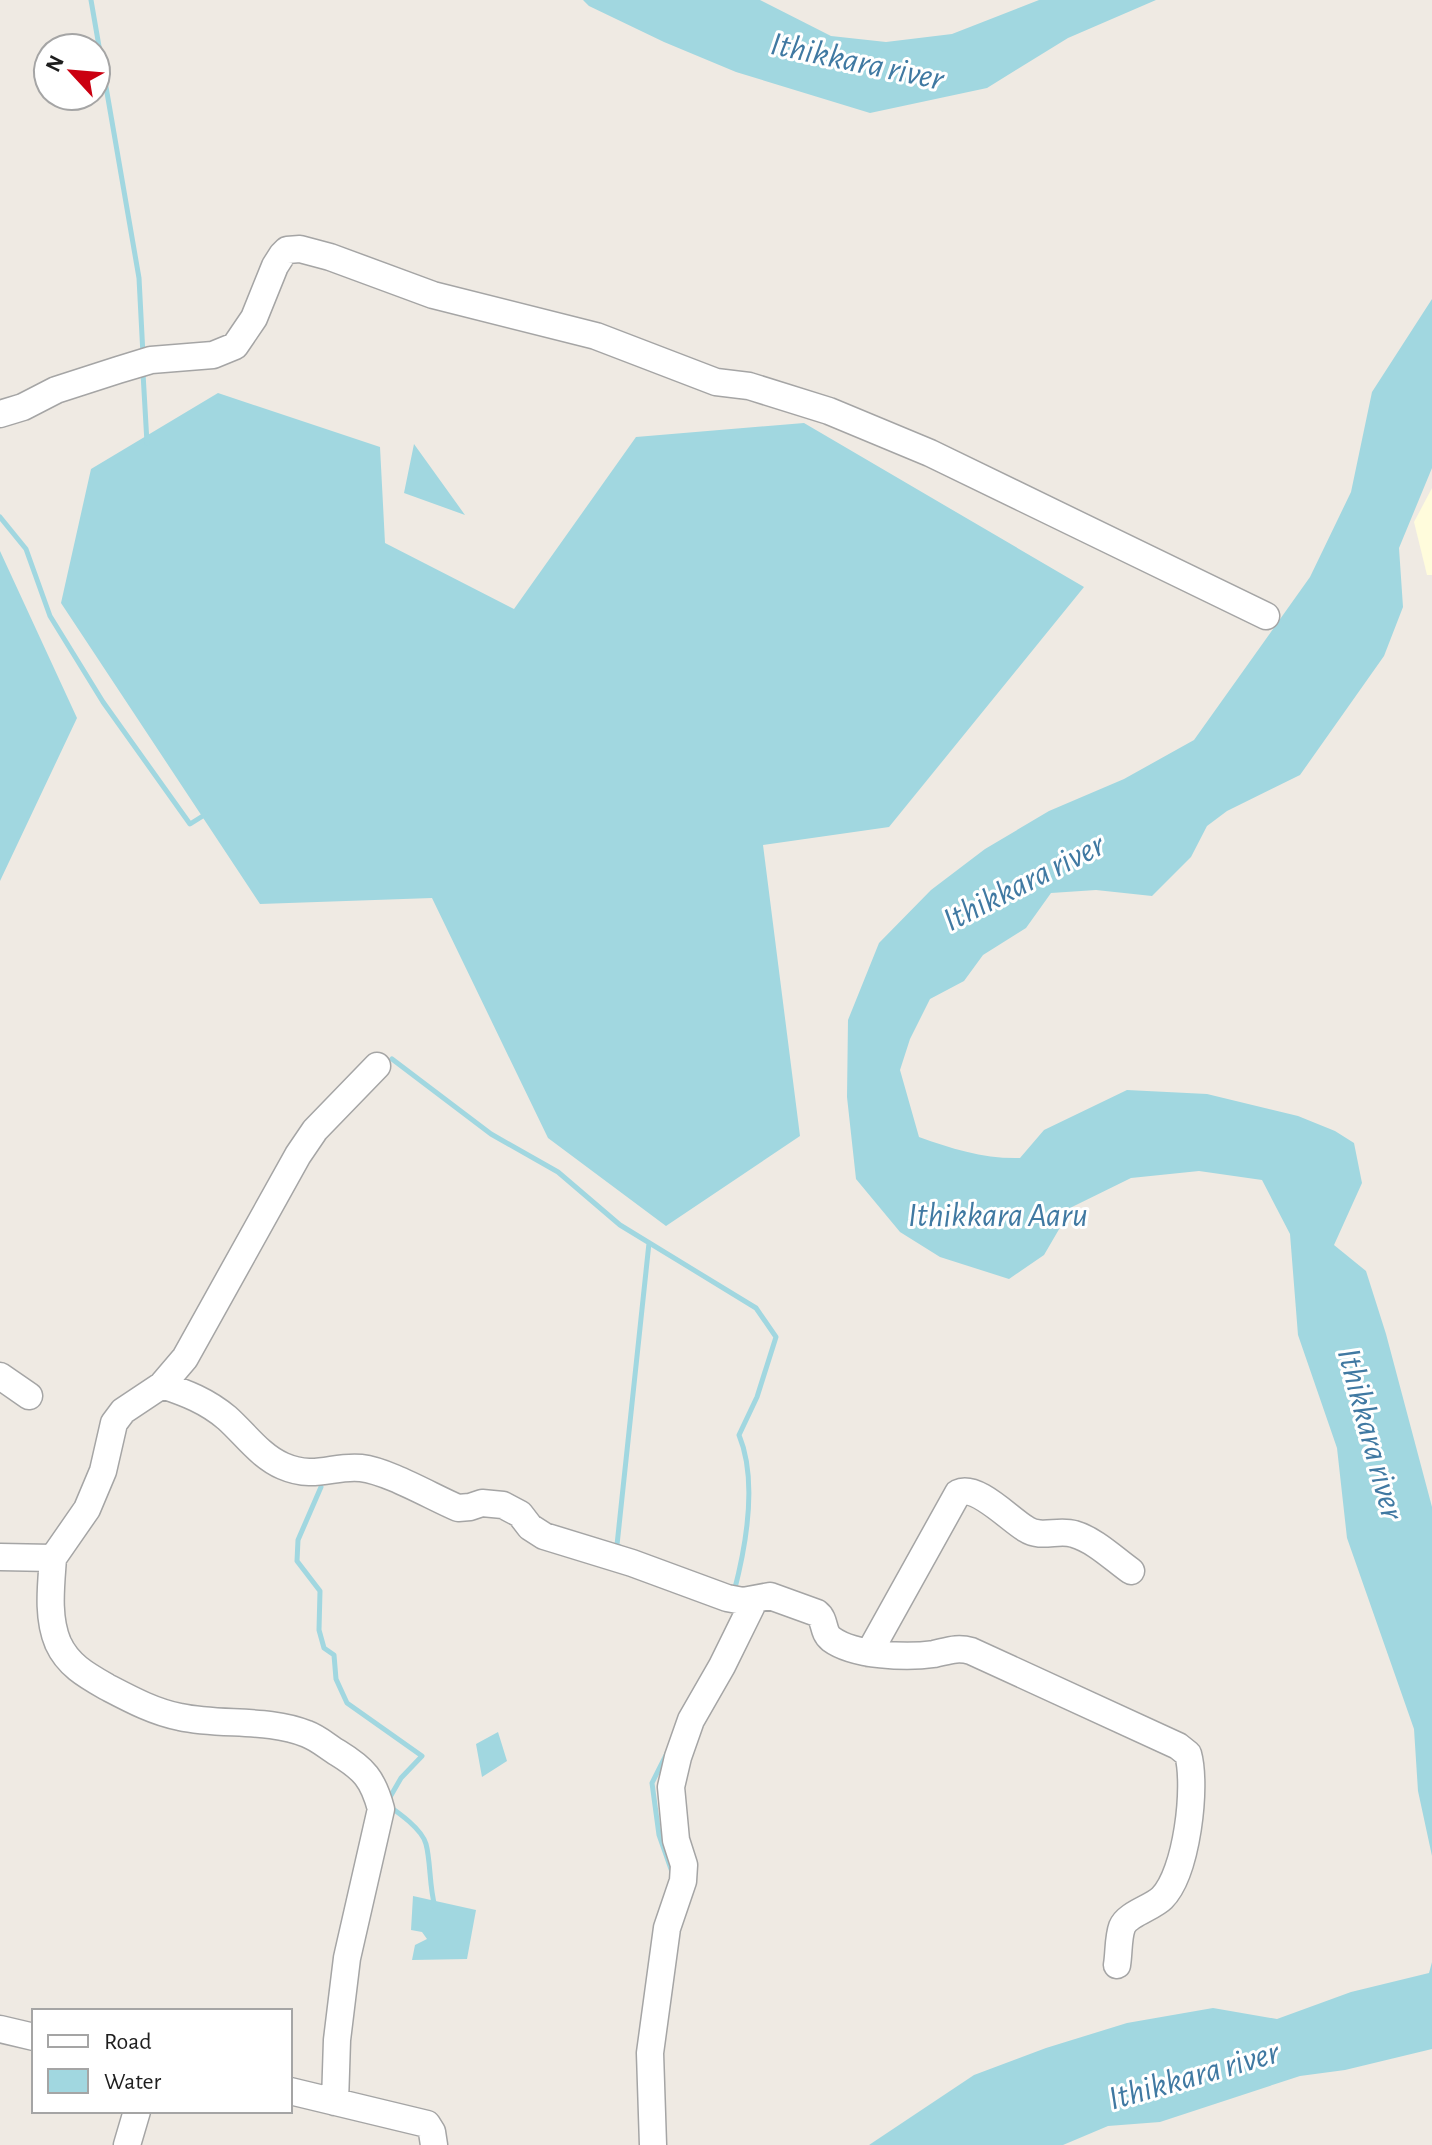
<svg xmlns="http://www.w3.org/2000/svg" width="1432" height="2145" font-family="'Alegreya Sans',sans-serif">
  <rect width="100%" height="100%" fill="#efeae3"/>
  <!-- education -->
  <path fill="#fffcdc" d="M1432,488V575H1427L1414,522Z"/>
  <!-- water -->
  <path fill="#a1d7e0" d="M583,0H760L831,36L886,42L952,34L1039,0H1156L1068,38L987,88L870,113L736,72L664,42L589,6Z
    M1432,299V468L1399,548L1403,607L1384,656L1300,775L1227,811L1207,826L1191,857L1152,896L1096,890L1051,893L1026,928L983,955L964,981L930,999L910,1039L900,1070L919,1137C952,1149 985,1159 1020,1158L1044,1130L1127,1090L1207,1094L1298,1116L1335,1131L1354,1143L1362,1183L1334,1245L1366,1271L1386,1334L1432,1507V1856L1418,1791L1414,1729L1347,1538L1337,1448L1298,1335L1290,1234L1262,1180L1199,1171L1131,1178L1072,1207L1044,1255L1009,1279L940,1257L900,1232L856,1179L847,1097L848,1020L879,943L931,890L985,849L1049,811L1124,779L1194,740L1310,577L1351,492L1372,392Z
    M218,393L380,447L385,543L514,609L636,437L804,423L1084,587L889,827L763,845L800,1136L666,1226L548,1138L432,898L260,904L61,603L91,469Z
    M414,444L465,515L404,493Z
    M0,551L77,718L0,881Z
    M498,1732L507,1761L482,1777L476,1744Z
    M413,1896L476,1910L467,1959L412,1960L415,1945L427,1939L422,1932L411,1930Z
    M1432,1962V2049L1345,2070L1300,2076L1160,2122L1108,2126L1063,2145H869L974,2075L1046,2048L1127,2023L1213,2008L1277,2019L1351,1992L1429,1973Z"/>
  <g fill="none" stroke-linecap="round" stroke-linejoin="round">
    <!-- stream -->
    <path stroke="#a1d7e0" stroke-width="5" d="M91,0L139,278L143,355
      M143,373L147,443
      M0,517L26,549L50,616L103,702L190,824L206,814
      M392,1059L491,1134L558,1172L620,1225L756,1308L776,1337L757,1397L739,1435C758,1481 746,1546 734,1592
      M321,1487L298,1540L297,1561L320,1591L319,1630L324,1648L334,1655L336,1679L347,1703L422,1756L401,1778L386,1804C399,1813 422,1829 426,1844C431,1863 429,1886 435,1907
      M620,1547L617,1545L649,1243
      M667,1753L652,1783L659,1835L672,1872"/>
    <defs>
      <path id="minor" d="M0,414L23,407L56,390L118,370L151,360L213,355L235,346L254,318L275,266L282,255L287,250L300,249L330,257L433,295L596,336L716,382L749,386L829,411L930,453L1266,616
        M0,1376L29,1396
        M162,1385C186,1393 207,1401 227,1418C245,1434 260,1456 283,1466C315,1480 333,1465 361,1468C388,1471 432,1497 458,1508L470,1507L482,1503L503,1505L520,1514L530,1527L544,1536L632,1563L727,1598L743,1601L770,1596L817,1613C826,1620 822,1632 831,1639C854,1656 907,1658 934,1654C948,1651 957,1647 971,1651L1178,1746L1188,1754C1197,1786 1187,1873 1162,1898C1152,1908 1127,1914 1122,1927C1118,1938 1119,1953 1117,1965
        M0,1557L53,1558L87,1509L103,1471L114,1423L123,1411L162,1385L185,1358L298,1155L315,1130L377,1066
        M53,1558C51,1586 47,1617 58,1643C68,1665 86,1675 107,1687C130,1699 154,1712 180,1717C221,1726 268,1718 307,1734C318,1738 328,1747 338,1753C364,1769 373,1779 381,1809L347,1958L337,2040L335,2102
        M869,1653L958,1493C977,1484 1009,1519 1026,1529C1041,1539 1058,1529 1074,1534C1095,1540 1114,1559 1131,1571
        M0,2029L34,2037
        M290,2091L427,2124L432,2132L434,2145
        M127,2145L137,2111
        M653,2145L650,2053L667,1928L683,1881L684,1865L676,1840L671,1787L678,1757L691,1720L722,1666L755,1599"/>
    </defs>
    <!-- minor casing -->
    <use href="#minor" stroke="#a5a5a5" stroke-width="29"/>
    <!-- minor -->
    <use href="#minor" stroke="#fff" stroke-width="26"/>
  </g>
  <g text-anchor="middle" dominant-baseline="central" stroke-width="6" stroke-linejoin="round" paint-order="stroke">
    <!-- water labels -->
    <g font-size="34" font-style="italic" fill="#4079a2" stroke="#fff">
      <text transform="translate(857 62) rotate(12)">Ithikkara river</text>
      <text transform="translate(1024 883) rotate(-27)">Ithikkara river</text>
      <text x="998" y="1216">Ithikkara Aaru</text>
      <text transform="translate(1370 1434) rotate(75)">Ithikkara river</text>
      <text transform="translate(1194 2076) rotate(-16)">Ithikkara river</text>
    </g>
  </g>
  <!-- legend -->
  <rect x="32" y="2009" width="260" height="104" fill="#ffffff" stroke="#a5a5a5" stroke-width="2"/>
  <rect x="48" y="2035" width="40" height="12" fill="#ffffff" stroke="#a5a5a5" stroke-width="2"/>
  <text x="104" y="2049" font-size="24" fill="#1e1e1e">Road</text>
  <rect x="48" y="2069" width="40" height="24" fill="#a1d7e0" stroke="#a5a5a5" stroke-width="2"/>
  <text x="104" y="2089" font-size="24" fill="#1e1e1e">Water</text>
  <!-- north arrow -->
  <g transform="translate(72 72) rotate(296)"><circle r="38" fill="#ffffff" stroke="#a5a5a5" stroke-width="2"/>
  <path d="M0-6L14 30L0 20L-14 30Z" fill="#cb0011"/>
  <text y="-12" font-size="22" font-weight="bold" text-anchor="middle" fill="#1e1e1e">N</text>
  </g>
</svg>
